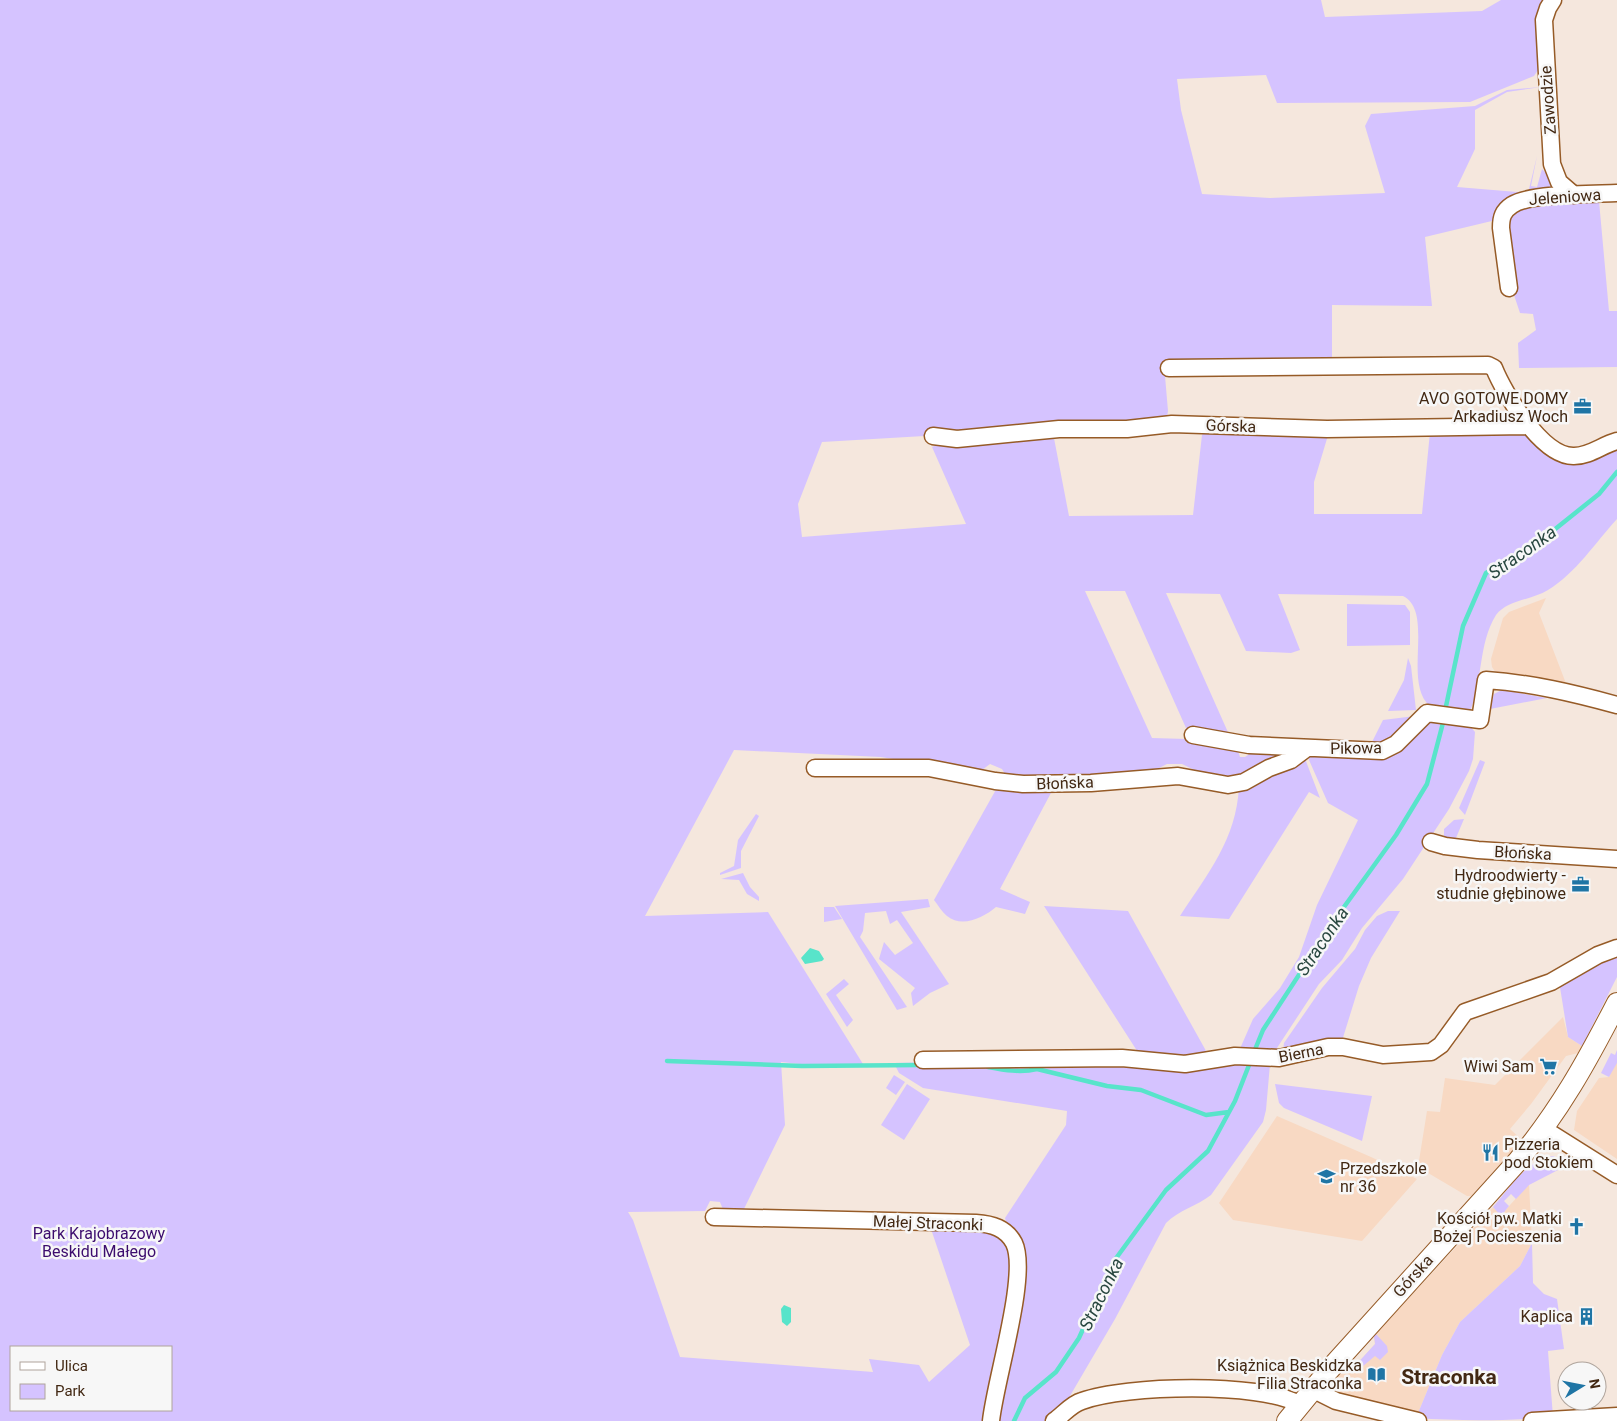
<svg xmlns="http://www.w3.org/2000/svg" width="1617" height="1421" font-family="Roboto,sans-serif">
  <rect width="100%" height="100%" fill="#f5e7dd"/>
  <!-- built -->
  <path fill="#f8d9c3" d="M1546,598L1539,613L1567,686L1496,673L1492,667L1491,659L1503,618L1509,612Z
    M1563,1017L1568,1037L1582,1046L1578,1053L1566,1056L1531,1104L1510,1129L1522,1140L1471,1196H1467L1418,1167L1427,1111L1440,1112L1445,1078L1495,1085Z
    M1617,1060V1159L1574,1130L1577,1111L1599,1078L1609,1077Z
    M1277,1116L1371,1157L1417,1179L1362,1241L1233,1220L1219,1203Z
    M1529,1184L1532,1243L1520,1266L1460,1322L1442,1355L1416,1418L1336,1396L1339,1386L1333,1383L1340,1374L1349,1373L1375,1344L1374,1336L1493,1207L1501,1215Z"/>
  <!-- green -->
  <path fill="#d5c3ff" fill-rule="evenodd" d="M0,0H1321L1325,17L1482,11L1501,0H1548L1540,67L1534,76L1470,102L1277,103L1266,75L1177,79L1181,110L1202,194L1270,198L1385,193L1365,126L1371,114L1475,106L1507,90L1541,87L1507,92L1475,110V149L1457,187L1528,193L1537,156L1531,186L1537,187L1542,169L1559,187L1496,220L1425,237L1432,306L1332,305V362L1168,373L1165,376L1168,411L1166,422L822,442L798,504L802,537L966,524L932,447L939,444L1053,433L1069,516L1193,515L1202,435L1207,427L1329,432L1314,482V514H1422L1430,432H1528L1551,451L1617,446V519C1595,543 1576,573 1548,590C1532,600 1507,600 1496,615C1478,644 1483,681 1470,711L1430,706C1402,683 1435,612 1403,596L1278,594L1300,650L1291,653L1246,651L1220,594L1166,593L1231,739L1186,728L1125,591H1085L1152,738L1187,739L1237,748L1240,757H1245L1251,753L1293,751L1240,780L1205,775L1182,764H1167L1151,772L1121,777H1007L1002,769L990,764L978,773L881,757L734,750L645,916L768,912L863,1064L809,1065L781,1062L785,1125L742,1213L724,1212L720,1202L710,1201L705,1211L628,1212L633,1220L680,1357L873,1372L869,1359L919,1365L929,1382L970,1345L930,1226L995,1230L1015,1256L988,1421H0ZM11,1347H171V1410H11Z
    M1599,201L1609,311H1617V367L1519,368L1518,343L1536,330L1533,314L1520,313L1514,295L1504,231L1510,212L1522,203Z
    M1347,604L1405,605L1410,612V645L1347,646Z
    M1408,658L1411,666L1416,710L1388,711L1404,680Z
    M1502,690L1547,698L1490,709L1494,694Z
    M1415,716L1394,741L1369,748L1383,720Z
    M1428,721L1470,726L1475,732L1473,759L1469,771L1449,809L1403,879L1362,928L1342,960L1319,984L1273,1054L1239,1051L1253,1019L1280,988L1299,957L1317,905L1358,820L1328,803L1309,760V756L1372,754Z
    M1304,756L1320,798L1309,792L1229,919L1180,916C1208,873 1236,840 1239,787Z
    M1480,760L1485,762L1465,815L1459,808Z
    M998,786L1052,791L1000,889L1030,902L1025,914L996,907C983,918 962,928 947,916C942,912 938,905 934,900Z
    M756,814L759,816L741,851V868L720,875V873L734,866L738,840Z
    M1464,819L1453,845L1444,840V829L1454,820Z
    M743,873L750,887L759,897V901L747,894L739,880L721,879Z
    M928,899L930,907L901,912L949,984L930,993L913,1006L911,993L915,988L879,959L884,942L895,955L913,943L897,920L890,924L886,911L865,913L863,931L860,937L907,1007L897,1010L835,906Z
    M1044,906L1128,911L1210,1058L1141,1057Z
    M824,907H834L842,919L824,922Z
    M1388,911H1400L1371,958L1359,986L1341,1044L1283,1052L1284,1043L1322,988L1355,949L1365,930L1377,916Z
    M1617,951V977L1582,1046L1568,1037L1559,981Z
    M844,979L849,984L836,995L853,1020L847,1027L826,994Z
    M1617,1050V1063L1609,1077L1601,1073L1611,1053L1615,1055Z
    M977,1061L1270,1064L1266,1110L1263,1122L1211,1195C1197,1206 1179,1210 1166,1223L1115,1319L1067,1401L1044,1421H997L1023,1275L1005,1218L1066,1125L1067,1111L923,1088L899,1073L894,1063Z
    M894,1075L905,1082L896,1095L886,1088Z
    M907,1084L930,1099L904,1140L881,1125Z
    M1275,1084L1372,1096L1362,1141L1284,1108L1279,1103Z
    M1554,1156L1565,1167L1562,1170H1558L1529,1185L1516,1199L1511,1194L1504,1201L1509,1206L1501,1216L1493,1207C1511,1187 1526,1160 1554,1156Z
    M1532,1243L1533,1283L1544,1294L1557,1299L1564,1349L1548,1351L1553,1417C1509,1421 1459,1421 1416,1418L1442,1355L1460,1322L1520,1266Z
    M1376,1334L1387,1346L1388,1352L1380,1360L1375,1356L1356,1372L1353,1368L1375,1344L1374,1336Z"/>
  <!-- water -->
  <path fill="#58e4ca" d="M810,948L819,951L824,959L822,961L805,964L801,958Z
    M784,1305L791,1308V1322L787,1326L782,1322L781,1309Z"/>
  <g fill="none" stroke-linecap="round" stroke-linejoin="round">
    <!-- stream -->
    <path stroke="#58e4ca" stroke-width="4.5" d="M1445,711L1463,626L1486,573L1539,542L1599,494L1617,472
      M1254,1052L1263,1030L1336,918L1396,835L1427,784L1444,719
      M667,1061L802,1066L923,1065
      M988,1067C1004,1070 1021,1073 1037,1069L1107,1086L1141,1090L1206,1115L1229,1112
      M1014,1421L1025,1398L1056,1372L1079,1338L1114,1261L1166,1190L1208,1151L1235,1101L1251,1060"/>
    <defs>
      <path id="minor" d="M1553,0L1548,8L1544,20L1552,164L1559,182L1574,195
        M1509,288L1501,228C1501,217 1503,211 1512,205C1530,193 1593,194 1617,193
        M1169,368L1488,365L1494,368C1504,393 1542,457 1574,456C1590,456 1602,445 1617,441
        M933,436L957,439L1059,429H1127L1172,424L1327,429L1529,426
        M1193,735L1249,745L1382,751L1396,744L1427,713L1480,720L1486,680C1531,683 1573,693 1617,705
        M815,768H929L995,781L1023,784L1091,783L1178,776L1228,785L1244,782L1269,768L1291,760L1307,748
        M1431,842L1445,846L1478,850L1617,859
        M923,1060L1122,1058L1185,1064L1235,1056L1279,1058L1328,1047H1343L1383,1055L1431,1052L1441,1045L1465,1012L1551,982L1598,955L1617,948
        M1544,1129L1617,1175
        M714,1217L976,1223C992,1224 1006,1228 1014,1243C1029,1274 995,1381 991,1421
        M1312,1389L1336,1401L1418,1421
        M1054,1421C1063,1415 1071,1404 1082,1401C1126,1385 1259,1382 1299,1404
        M1532,1421L1617,1416"/>
      <path id="tertiary" d="M1287,1421L1329,1370L1517,1162C1560,1110 1586,1063 1617,1003"/>
    </defs>
    <!-- minor casing -->
    <use href="#minor" stroke="#965b27" stroke-width="19"/>
    <!-- tertiary casing -->
    <use href="#tertiary" stroke="#965b27" stroke-width="22"/>
    <!-- minor -->
    <use href="#minor" stroke="#fff" stroke-width="16"/>
    <!-- tertiary -->
    <use href="#tertiary" stroke="#fff" stroke-width="20"/>
  </g>
  <!-- icons -->
  <defs>
    <symbol id="office-bare" viewBox="-9 -9 18 18"><path d="M-6-3h4V-5.5h4V-3h4V5H-6ZM-1-4.5V-3h2v-1.5ZM-6 0V1H6V0Z" fill="#1f75a5" stroke="#f7f7f7" stroke-width="2.5" paint-order="stroke"/></symbol>
    <symbol id="supermarket-bare" viewBox="-9 -9 18 18"><path d="M-6-5.5h2.5l.6 2H6L4.5 2H-2.5L-4.4-4H-6ZM-1.5 3.2a1.3 1.3 0 1 0 .1 0ZM3 3.2a1.3 1.3 0 1 0 .1 0Z" fill="#1f75a5" stroke="#f7f7f7" stroke-width="2.5" paint-order="stroke"/></symbol>
    <symbol id="restaurant-bare" viewBox="-9 -9 18 18"><path d="M-5-6h1v4h1v-4h1v4h1v-4h1v5L-1.5 .5V6h-2V.5L-5-1ZM5-6V6H3V1.5H1.5Q1.5-4 5-6Z" fill="#1f75a5" stroke="#f7f7f7" stroke-width="2.5" paint-order="stroke"/></symbol>
    <symbol id="school-bare" viewBox="-9 -9 18 18"><path d="M0-5L7-2L0 1L-7-2ZM-4 1L0 2.5L4 1V4Q0 6-4 4Z" fill="#1f75a5" stroke="#f7f7f7" stroke-width="2.5" paint-order="stroke"/></symbol>
    <symbol id="church-bare" viewBox="-9 -9 18 18"><path d="M-1.2-6h2.4v3.5h3.3v2.4h-3.3V6h-2.4V-.1h-3.3v-2.4h3.3Z" fill="#1f75a5" stroke="#f7f7f7" stroke-width="2.5" paint-order="stroke"/></symbol>
    <symbol id="building-bare" viewBox="-9 -9 18 18"><path d="M-4-6H4V6H1V3H-1V6H-4ZM-2.5-4.3h1.7v1.8h-1.7ZM.8-4.3h1.7v1.8H.8ZM-2.5-1h1.7V.8h-1.7ZM.8-1h1.7V.8H.8Z" fill="#1f75a5" stroke="#f7f7f7" stroke-width="2.5" paint-order="stroke"/></symbol>
    <symbol id="library-bare" viewBox="-9 -9 18 18"><path d="M-6-4Q-3-5.5-.7-3.5V5Q-3 3-6 4ZM6-4Q3-5.5 .7-3.5V5Q3 3 6 4Z" fill="#1f75a5" stroke="#f7f7f7" stroke-width="2.5" paint-order="stroke"/></symbol>
  </defs>
  <g fill-rule="evenodd">
    <use href="#office-bare" x="1570" y="394" width="25" height="25"/>
    <use href="#office-bare" x="1568" y="872" width="25" height="25"/>
    <use href="#supermarket-bare" x="1536" y="1054" width="25" height="25"/>
    <use href="#restaurant-bare" x="1478" y="1140" width="25" height="25"/>
    <use href="#school-bare" x="1314" y="1164" width="25" height="25"/>
    <use href="#church-bare" x="1564" y="1214" width="25" height="25"/>
    <use href="#building-bare" x="1574" y="1304" width="25" height="25"/>
    <use href="#library-bare" x="1364" y="1362" width="25" height="25"/>
  </g>
  <g text-anchor="middle" dominant-baseline="central" stroke-width="5" stroke-linejoin="round" paint-order="stroke">
    <!-- street labels -->
    <g font-size="16" fill="#422813" stroke="#f7f7f7">
      <text transform="translate(1548 100) rotate(-94)">Zawodzie</text>
      <text transform="translate(1565 197) rotate(-4)">Jeleniowa</text>
      <text transform="translate(1231 426) rotate(2)">Górska</text>
      <text transform="translate(1356 748) rotate(-1)">Pikowa</text>
      <text transform="translate(1065 783) rotate(-2)">Błońska</text>
      <text transform="translate(1523 853) rotate(3)">Błońska</text>
      <text transform="translate(1301 1053) rotate(-11)">Bierna</text>
      <text transform="translate(928 1223) rotate(2)">Małej Straconki</text>
      <text transform="translate(1413 1276) rotate(-48)">Górska</text>
    </g>
    <!-- poi labels -->
    <g font-size="16" fill="#422813" stroke="#f7f7f7" text-anchor="end">
      <text x="1568" y="398">AVO GOTOWE DOMY<tspan x="1568" dy="18">Arkadiusz Woch</tspan></text>
      <text x="1566" y="875">Hydroodwierty -<tspan x="1566" dy="18">studnie głębinowe</tspan></text>
      <text x="1534" y="1066">Wiwi Sam</text>
      <text x="1504" y="1144" text-anchor="start">Pizzeria<tspan x="1504" dy="18">pod Stokiem</tspan></text>
      <text x="1340" y="1168" text-anchor="start">Przedszkole<tspan x="1340" dy="18">nr 36</tspan></text>
      <text x="1562" y="1218">Kościół pw. Matki<tspan x="1562" dy="18">Bożej Pocieszenia</tspan></text>
      <text x="1573" y="1316">Kaplica</text>
      <text x="1362" y="1365">Książnica Beskidzka<tspan x="1362" dy="18">Filia Straconka</tspan></text>
    </g>
    <!-- park labels -->
    <g font-size="16" fill="#3c0c6e" stroke="#f7f7f7">
      <text x="99" y="1233">Park Krajobrazowy<tspan x="99" dy="18">Beskidu Małego</tspan></text>
    </g>
    <!-- water labels -->
    <g font-size="18" font-style="italic" fill="#294740" stroke="#f7f7f7">
      <text transform="translate(1522 552) rotate(-35)">Straconka</text>
      <text transform="translate(1322 941) rotate(-56)">Straconka</text>
      <text transform="translate(1101 1294) rotate(-64)">Straconka</text>
    </g>
    <!-- district labels -->
    <g font-size="21" font-weight="bold" fill="#422813" stroke="#f7f7f7">
      <text x="1449" y="1377">Straconka</text>
    </g>
  </g>
  <!-- legend -->
  <rect x="10" y="1346" width="162" height="65" fill="#f7f7f7" stroke="#afa49c"/>
  <rect x="20" y="1362" width="25" height="8" fill="#ffffff" stroke="#afa49c"/>
  <text x="55" y="1371" font-size="15" fill="#422813">Ulica</text>
  <rect x="20" y="1384" width="25" height="15" fill="#d5c3ff" stroke="#afa49c"/>
  <text x="55" y="1396" font-size="15" fill="#422813">Park</text>
  <!-- north arrow -->
  <g transform="translate(1582 1386) rotate(80)"><circle r="24" fill="#f7f7f7" stroke="#afa49c"/>
  <path d="M0-4L9 19L0 12L-9 19Z" fill="#1f75a5"/>
  <text y="-8" font-size="14" font-weight="bold" text-anchor="middle" fill="#422813">N</text>
  </g>
</svg>
